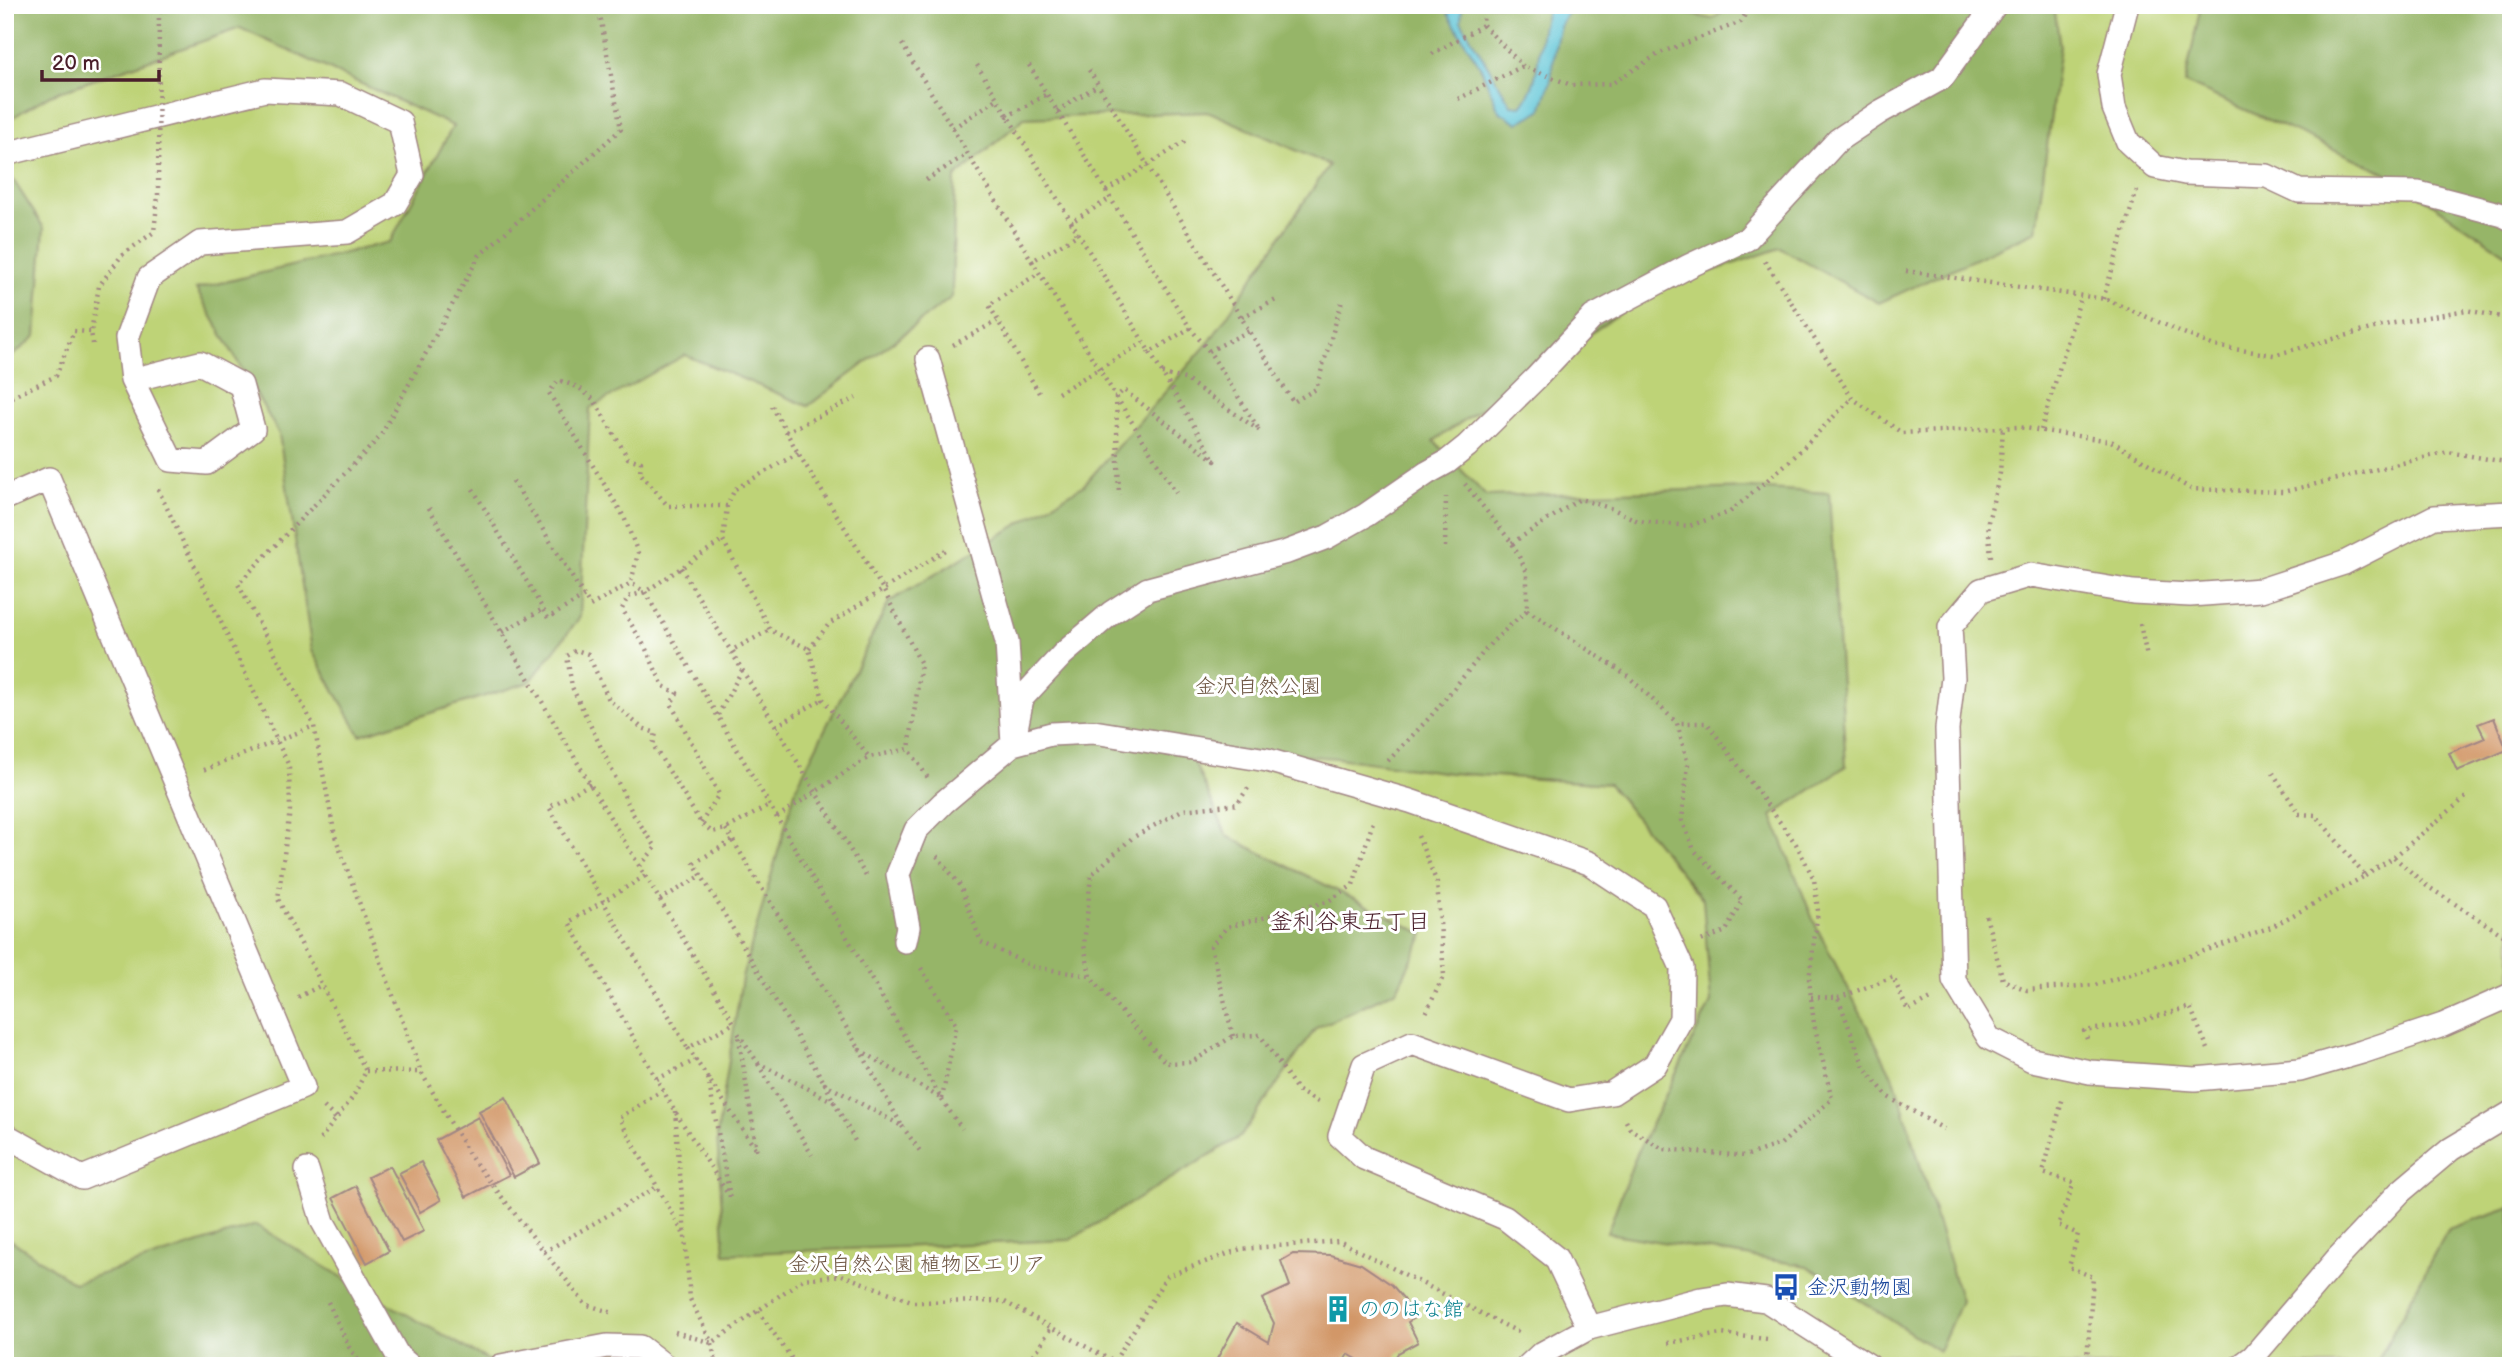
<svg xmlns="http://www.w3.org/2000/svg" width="2516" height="1371" font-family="'Balsamiq Sans','Klee One',sans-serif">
  <rect width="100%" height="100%" fill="#fff"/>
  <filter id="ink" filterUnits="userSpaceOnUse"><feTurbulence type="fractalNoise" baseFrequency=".0143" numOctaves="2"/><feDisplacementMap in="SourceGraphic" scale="14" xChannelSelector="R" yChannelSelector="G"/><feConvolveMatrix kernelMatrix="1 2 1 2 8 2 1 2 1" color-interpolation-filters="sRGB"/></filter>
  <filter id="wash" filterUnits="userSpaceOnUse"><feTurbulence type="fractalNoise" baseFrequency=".00686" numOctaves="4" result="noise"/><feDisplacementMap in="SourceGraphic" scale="28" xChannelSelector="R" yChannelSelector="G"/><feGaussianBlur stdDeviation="1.57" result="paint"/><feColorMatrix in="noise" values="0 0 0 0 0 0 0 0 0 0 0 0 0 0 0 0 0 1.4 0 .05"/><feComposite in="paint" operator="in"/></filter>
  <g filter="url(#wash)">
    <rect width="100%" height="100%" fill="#f8eddd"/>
    <!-- green -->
    <path fill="#bed377" stroke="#847951" stroke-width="2" d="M5,5H2511V1366H5Z"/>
    <!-- forest -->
    <path fill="#96b568" stroke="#706a4a" stroke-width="2" d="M5,5H1650L1712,19L1734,5H2054L2060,46L2036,231L1879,303L1780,248L1651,292L1434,441L1486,496L1750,488L1829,493L1846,766L1772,816L1814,922L1895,1081L1961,1301L1939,1351L1807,1266L1607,1233L1635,1158L1711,1002L1703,900L1609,784L1450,773L1337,758L1188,748L1227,836L1424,934L1397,990L1316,1028L1241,1136L1070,1240L725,1254L717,1136L742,978L797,785L889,602L1084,485L1210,341L1329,165L1210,112L1024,118L955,178L952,297L808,406L685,355L590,408L580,617L530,682L360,735L312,651L279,434L196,289L390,242L453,126L240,28L50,95L5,122Z
      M2201,5H2511V257L2385,172L2185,83Z
      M5,167L44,228L36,336L5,362Z
      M2511,1207V1366H2375L2448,1229Z
      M256,1225L367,1292L495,1364L597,1362L605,1366H5V1236L74,1283Z"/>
    <!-- water -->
    <path fill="#5bc4d6" stroke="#527280" stroke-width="2" d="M1451,5H1462L1461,21L1511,105L1521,106C1546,76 1533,39 1550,5H1575C1552,23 1556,58 1550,83C1547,92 1544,101 1541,110L1518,123L1499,111L1481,68L1448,14Z"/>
    <g id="blocks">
      <!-- building -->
      <path fill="#d29768" d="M2494,718L2507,750L2457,771L2449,753L2485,738L2478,724Z
        M506,1097L540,1163L514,1177L479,1111Z
        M478,1117L509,1175L466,1197L436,1140Z
        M421,1162L441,1200L420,1212L399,1173Z
        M390,1166L424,1231L402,1242L368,1177Z
        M356,1186L389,1251L367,1263L333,1198Z
        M1293,1254L1330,1255L1361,1264L1392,1285L1404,1299L1414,1318L1408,1322L1418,1342L1398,1353L1391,1366H1369L1348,1354L1341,1366H1213L1237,1323L1269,1342L1274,1323L1262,1299L1290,1286L1281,1261Z"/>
    </g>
  </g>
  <g filter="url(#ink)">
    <use href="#blocks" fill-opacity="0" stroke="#a18684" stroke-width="2"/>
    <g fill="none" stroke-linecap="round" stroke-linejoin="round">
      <defs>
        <path id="lane" d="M2127,5L2109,74L2114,108L2128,142L2155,167L2185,173L2267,176L2299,191L2419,193L2503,215L2511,219
          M5,154L265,90L341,94L400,122L412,175L395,204L347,232L200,243L149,278L127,338L132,380L171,460L207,463L253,429L241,385L200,363L132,380
          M928,359L1007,642L1013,744L1051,734L1094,732L1267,760L1410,801L1589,863L1654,906L1682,968L1681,1019L1655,1065L1612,1093L1569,1100L1412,1043L1364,1065L1340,1136L1364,1158L1505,1218L1556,1258L1589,1328
          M5,498L49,479L303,1087L82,1178L5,1135
          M2511,513L2434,517L2344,563L2261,590L2190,595L2133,592L2031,575L1981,590L1950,627L1953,678L1947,729L1954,980L1989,1038L2032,1060L2090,1072L2195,1079L2300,1070L2362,1052L2443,1025L2511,995
          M905,941L908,927L898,874L916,830L943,803L1013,744L1022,698L1063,654L1111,613L1148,589L1287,552L1327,537L1366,515L1427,473L1447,462L1467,446L1535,379L1593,317L1689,266L1747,239L1838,140L1880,112L1942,78L1995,5
          M307,1170L323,1222L398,1356L410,1366
          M501,1366L607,1346L640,1347L665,1366
          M1528,1366L1541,1354L1589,1328L1701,1299L1727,1295L1766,1300L1869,1366
          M2241,1366L2253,1357L2337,1259L2400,1192L2451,1149L2511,1113"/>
      </defs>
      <!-- lane casing -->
      <use href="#lane" stroke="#a18684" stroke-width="26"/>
      <!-- path -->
      <path stroke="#a18684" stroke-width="4.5" stroke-dasharray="2 5" stroke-linecap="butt" d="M598,5L621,129L479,256L380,437L238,584L314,726L335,836L421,1072L470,1156L585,1304L613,1313
        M1483,25L1523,66
        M902,44L1032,261L1176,493
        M1432,54L1483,25L1484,5
        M977,65L1215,461L1124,390L1116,397L1119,495
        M1029,65L1190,328L1209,351L1260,431L1185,379L1162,374
        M1089,70L1293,402L1316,389L1342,301
        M1458,99L1523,66L1571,85L1611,84L1660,53L1741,22L1750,5
        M1057,111L1098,85
        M1007,115L1008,116L1047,94
        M953,128L997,99
        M926,180L967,154
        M1106,191L1186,141
        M1072,224L1071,222L1111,198
        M1765,261L1852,398L1902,433L2018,427L2111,441L2191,489L2283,492L2448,452L2511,463
        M1033,263L1032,261L1077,235L1076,232
        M1906,271L2105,299L2214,346L2274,355L2389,324L2466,310L2511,319
        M2103,299L2137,190
        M1242,317L1278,299
        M93,344L91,332L99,286L122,255L154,232L158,195
        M953,345L997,321
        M1148,351L1149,353L1190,328
        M1209,351L1249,331L1248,328
        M1039,393L989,305L1039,273
        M1058,393L1143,343
        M5,400L56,376L74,331L91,332
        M772,406L798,453L883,589L921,664L909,749
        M2041,430L2081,296
        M786,432L856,398
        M798,453L735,489L727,506L723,540L770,630L809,649L823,699L869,757L909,749L928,778
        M513,481L590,606L631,583
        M158,489L289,766L290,810L278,899L366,1071L353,1097L318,1142
        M473,489L548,618L585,596
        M727,506H668L640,473L641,462L628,458L594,400L578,387L558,380L549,393L624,517L638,553L631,583L645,592L942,1100L962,1129
        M429,508L590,784L734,1023L688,1048L696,1060L657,1079
        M1512,543L1580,499L1613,509L1638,521L1689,526L1730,512L1793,458L1852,398
        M1445,547L1446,497
        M1991,557L1988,522L2000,473L2003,428
        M681,568L866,876
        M1527,610L1627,675L1677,723L1688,764L1682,820L1694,850L1742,900L1726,931L1701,941
        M2140,624L2147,657
        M502,632L543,609
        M809,649L829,624L949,548
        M734,653L732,650L770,630
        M718,715L742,670
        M776,726L823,699
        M1388,761L1431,716L1491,643L1527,610V572L1512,543L1465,484
        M204,770L314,726
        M590,784L549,807L688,1049
        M1248,788L1237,804L1182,810L1132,838L1091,875L1084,945L1090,976L1166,1063L1192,1062L1233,1036L1260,1035L1298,1091L1318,1102
        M777,817L869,757
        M701,823L719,794L671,704L677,693L663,686L645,647L622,609L628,597L645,592L723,540
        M726,829L860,1050
        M1418,836L1437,883L1444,975L1425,1015
        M732,841L694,863L825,1084
        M937,856L960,885L981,942L1034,967L1090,976
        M2394,857L2427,886L2511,940
        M640,866L656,847L633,814L572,687L567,656L576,650L588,654L609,700L642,728L656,733L653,745L701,823L712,832L726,829L770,805
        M645,876L569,922L674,1110L728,1194
        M2365,876L2394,857L2466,797
        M660,900L701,876
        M1986,916L2003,980L2027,990L2095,985L2196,954L2271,927L2365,876L2316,815L2299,814L2273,773
        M921,968L956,1025L942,1099
        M298,997L322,985
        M1811,997L1838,998L1864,1067L1888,1097L1944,1129
        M1838,998L1893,977L1908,1011L1931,999
        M1233,1036L1211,946L1227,927L1327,902L1353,885L1373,822
        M2087,1039L2084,1031L2129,1024L2190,1007L2208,1049
        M695,1059L708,1078
        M758,1064L812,1155
        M366,1071L421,1072
        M663,1090L619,1118L683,1233
        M834,1102L855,1141
        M324,1107L336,1119
        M675,1111L690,1299L712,1343L716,1366
        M1626,1121L1630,1129L1663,1149L1745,1156L1781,1144L1832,1099L1814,1024L1809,980L1818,911L1814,879L1796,844L1707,723H1677
        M902,1126L920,1151
        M730,1197L708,1078L757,1151L738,1033L758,1063L834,1102L825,1084L902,1126L860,1050L940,1098
        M544,1252L657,1187
        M328,1302L349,1347L362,1366
        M758,1311L797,1366
        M675,1332L712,1343L803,1279L842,1275L914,1302L1003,1301L1114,1362L1167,1276L1241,1249L1339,1241L1520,1333
        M1668,1343L1721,1334L1767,1339
        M1025,1366L1038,1349L1052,1326
        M2058,1366L2060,1358L2087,1359L2093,1277L2069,1267L2078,1234L2058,1225L2074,1183L2043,1173L2063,1097"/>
      <!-- lane -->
      <use href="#lane" stroke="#fff" stroke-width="23"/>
      <!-- path-bridge -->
      <path stroke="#a18684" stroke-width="4.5" stroke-dasharray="2 5" stroke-linecap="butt" d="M158,195L159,5"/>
    </g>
  </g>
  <!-- icons -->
  <defs>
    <symbol id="bus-bare" viewBox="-9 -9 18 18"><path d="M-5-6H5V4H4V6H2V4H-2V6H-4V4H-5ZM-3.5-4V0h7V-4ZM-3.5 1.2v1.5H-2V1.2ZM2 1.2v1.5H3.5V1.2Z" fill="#1a4fb4" stroke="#fff" stroke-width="2.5" paint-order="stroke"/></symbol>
    <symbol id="building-bare" viewBox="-9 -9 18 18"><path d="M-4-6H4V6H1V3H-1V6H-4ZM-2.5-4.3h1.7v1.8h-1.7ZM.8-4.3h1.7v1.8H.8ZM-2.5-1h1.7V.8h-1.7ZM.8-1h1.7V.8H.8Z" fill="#0f9aa8" stroke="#fff" stroke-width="2.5" paint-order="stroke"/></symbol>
  </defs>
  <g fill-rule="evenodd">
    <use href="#bus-bare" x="1767" y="1268" width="38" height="38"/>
    <use href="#building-bare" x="1319" y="1290" width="38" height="38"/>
  </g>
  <g text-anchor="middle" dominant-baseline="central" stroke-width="6" stroke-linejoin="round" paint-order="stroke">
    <!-- park labels -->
    <g font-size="21" fill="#6d5542" stroke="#fff">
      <text x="1258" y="686">金沢自然公園</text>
      <text x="917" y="1264">金沢自然公園 植物区エリア</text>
    </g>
    <!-- transit labels -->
    <g font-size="21" fill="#164399" stroke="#fff" text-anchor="start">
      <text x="1807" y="1287">金沢動物園</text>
    </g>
    <!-- culture labels -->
    <g font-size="21" fill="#0d838f" stroke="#fff" text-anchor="start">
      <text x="1359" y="1309">ののはな館</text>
    </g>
    <!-- neighbourhood labels -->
    <g font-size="23" fill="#4a1f2b" stroke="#fff">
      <text x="1350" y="922">釜利谷東五丁目</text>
    </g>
  </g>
  <!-- margin -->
  <rect width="2516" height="1371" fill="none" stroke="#fff" stroke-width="28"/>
  <!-- scale -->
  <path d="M42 70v10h117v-10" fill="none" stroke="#4a1f2b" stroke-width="3.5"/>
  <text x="52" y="70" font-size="21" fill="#4a1f2b" stroke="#ffffff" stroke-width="5" paint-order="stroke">20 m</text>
</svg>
